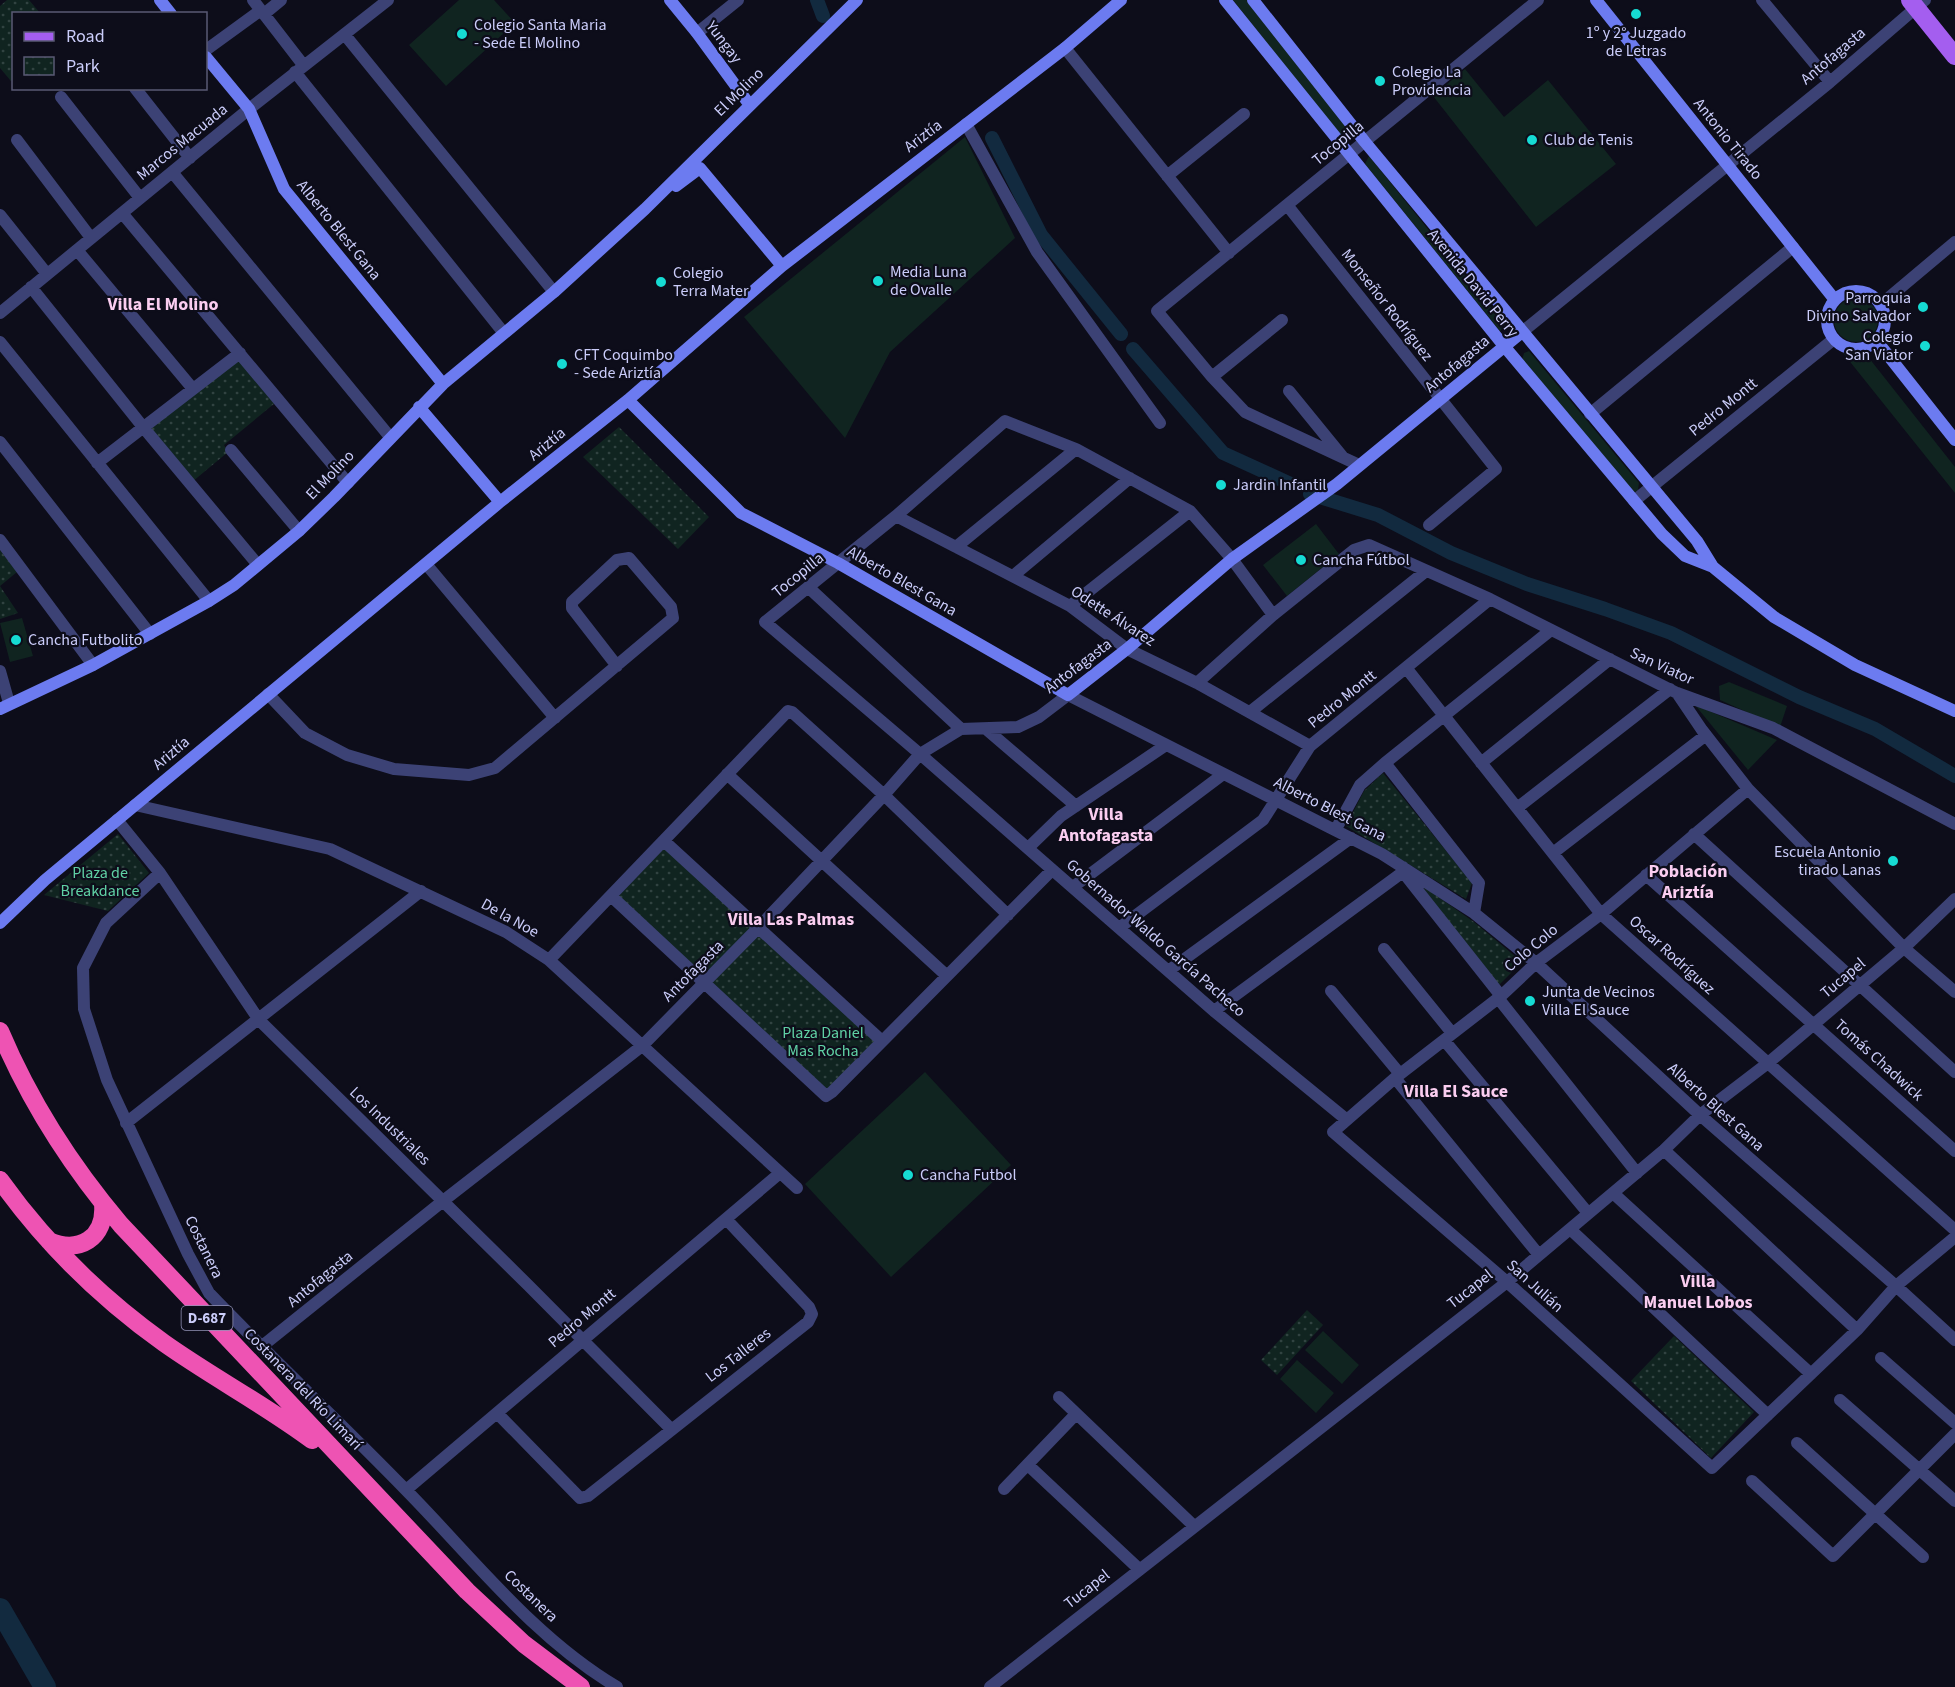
<svg xmlns="http://www.w3.org/2000/svg" width="1955" height="1687" font-family="'Source Sans 3',sans-serif">
  <defs>
    <pattern id="park-dots" width="8" height="8" patternUnits="userSpaceOnUse" patternTransform="scale(1.5)"><rect width="8" height="8" fill="#102420"/><path d="M2 2h.1M6 6h.1" fill="none" stroke="#314341" stroke-width="1.8" stroke-linecap="round"/></pattern>
  </defs>
  <rect width="100%" height="100%" fill="#0d0d1a"/>
  <!-- grass -->
  <path fill="#102420" d="M459,0H494L515,23L446,86L409,45Z
    M1233,0H1247L1351,132V138L1344,140Z
    M1465,69L1504,117L1548,80L1616,164L1536,227L1433,96Z
    M965,137L1015,238L890,352L845,438L744,317Z
    M1369,156L1506,326L1500,331L1365,164Z
    M1834 320a22 22 0 1 1 44 0a22 22 0 1 1-44 0Z
    M1529,351L1639,483L1638,490L1635,492L1632,491L1522,360L1524,353Z
    M1843,353L1859,358H1869L1955,467V493Z
    M1316,524L1339,554L1287,596L1263,565Z
    M22,618L33,656L10,662L0,623Z
    M1729,682L1787,706L1780,727L1720,700L1719,686Z
    M1695,705L1777,740L1748,770Z
    M925,1072L1011,1165L891,1277L805,1184Z
    M1323,1331L1359,1365L1342,1384L1305,1350Z
    M1297,1360L1334,1393L1316,1413L1280,1379Z"/>
  <!-- park -->
  <path fill="url(#park-dots)" d="M7,0H29L40,13L14,14V79L11,81L0,68V6Z
    M238,359L275,403L224,445L228,452L192,482L150,428Z
    M619,427L709,517L678,549L583,457Z
    M0,550L17,572L0,586L18,613L0,619Z
    M1383,773L1472,883L1466,899L1346,826L1364,791Z
    M118,834L149,873L108,911L44,895Z
    M664,846L754,928L705,977L617,896Z
    M1421,885L1474,922L1522,962L1498,986Z
    M758,932L878,1042L826,1095L709,982Z
    M1307,1310L1323,1325L1277,1375L1261,1360Z
    M1674,1336L1754,1412L1711,1458L1631,1381Z"/>
  <g fill="none" stroke-linecap="round" stroke-linejoin="round">
    <!-- canal -->
    <path stroke="#122a3f" stroke-width="14" d="M817,0L823,16
      M992,138L1041,235L1121,334
      M1133,349L1223,453L1293,485
      M1310,494L1378,515L1451,553L1527,584L1605,609L1671,633L1799,697L1875,729L1955,776"/>
    <!-- river -->
    <path stroke="#122a3f" stroke-width="22" d="M0,1609L45,1687"/>
    <!-- street -->
    <path stroke="#3c4275" stroke-width="12" d="M253,0L304,66
      M1762,0L1830,82
      M264,14L281,0
      M697,33L738,0
      M345,35L554,292
      M1065,48L1229,253
      M206,50L261,10
      M295,72L503,332
      M135,88L190,158
      M61,97L140,198
      M966,124L1037,252L1160,423
      M17,140L91,238
      M172,172L390,437
      M1167,176L1244,114
      M1287,205L1496,469L1429,525
      M122,213L348,483
      M0,215L47,274
      M77,250L193,389
      M31,287L143,427L258,565
      M1880,305L1955,242
      M0,313L249,109L388,0
      M1522,332L1830,82L1925,0
      M0,342L209,601
      M1212,377L1282,320
      M1289,391L1342,456
      M1590,414L1793,247
      M0,442L150,634
      M231,450L299,531
      M97,463L240,353
      M1359,465L1245,412L1212,377L1157,311L1538,0
      M1634,501L1834,339
      M896,516L1070,606L1127,649L1197,683L1310,746
      M0,540L93,665
      M956,547L1076,449
      M426,564L555,718
      M1013,576L1130,478
      M808,587L961,729
      M1070,606L1190,511
      M1273,615L1232,559L1190,511L1076,449L1005,421L896,516L765,622L920,754L1214,1011L1347,1120
      M1407,669L1601,914L1955,1230
      M0,671L9,703
      M1197,683L1273,615L1354,550L1369,545L1490,599L1677,693L1773,728L1955,824
      M1677,693L1702,730L1748,789L1904,948L1955,992
      M268,694L305,733L347,755L394,769L469,775L495,768L673,618L671,607L629,558L617,560L572,602V608L617,666
      M1250,712L1426,571
      M986,729L1076,806
      M1385,763L1479,883L1474,913
      M1481,763L1610,659
      M727,774L947,976
      M1748,789L1601,914L1536,963L1501,996L1395,1078L1333,1132L1507,1282L1712,1468L1857,1330L1896,1286L1955,1237
      M135,805L330,849L506,932L549,960L797,1188
      M1517,808L1670,689
      M117,820L160,873L259,1020L528,1285L671,1429
      M1336,829L1360,785L1385,763L1551,630
      M1694,834L1955,1072
      M664,841L882,1041
      M1028,848L1061,816L1166,745
      M1553,853L1706,735
      M1403,872L1501,996
      M160,873L106,923L83,968L84,1009L107,1080L188,1254L209,1293C273,1360 341,1423 405,1489C473,1558 533,1637 617,1687
      M1646,875L1955,1151
      M1073,887L1222,775
      M611,896L826,1096L832,1092L1052,870
      M1119,928L1263,820L1310,746L1490,599
      M1384,949L1452,1033
      M549,960L788,711L792,712L884,795L1008,915
      M1168,971L1351,838
      M1331,991L1400,1074
      M1498,998L1637,1173
      M1214,1011L1403,872V867
      M1444,1040L1588,1213
      M1395,1078L1539,1255
      M126,1123L421,891
      M1664,1150L1857,1330
      M1613,1193L1811,1374
      M1570,1229L1768,1415
      M261,1347L443,1201L642,1046L759,927L884,795L920,754L961,729L1018,727L1039,717L1068,695L1382,854L1474,913L1536,963L1700,1115L1896,1286L1955,1340
      M1881,1358L1955,1423
      M1059,1397L1194,1526
      M1840,1400L1955,1501
      M497,1413L580,1498L588,1496L808,1322L812,1314L809,1307L726,1219
      M1797,1443L1923,1557
      M1028,1465L1139,1569
      M1752,1481L1833,1556L1955,1434
      M1004,1489L1076,1414
      M406,1490L780,1173
      M990,1687L1507,1282L1664,1150L1700,1115L1768,1063L1904,948L1955,899"/>
    <!-- secondary -->
    <path stroke="#6c7bf0" stroke-width="12" d="M160,0L171,14
      M670,0L697,33L749,104
      M1225,0L1504,346L1662,534L1685,556L1713,567L1774,617L1855,665L1955,711
      M1253,0L1365,142L1697,541L1713,567
      M1596,0L1835,300
      M206,57L249,109L284,189L443,384
      M676,186L700,168L782,266
      M1827 320a29 29 0 1 1 58 0a29 29 0 1 1-58 0Z
      M1876,340L1955,440
      M628,400L741,513L838,563L1068,695L1127,649L1232,559L1337,484L1522,332
      M419,407L500,502
      M0,709L93,665L209,601L234,585L299,531L334,497L443,384L554,292L645,209L857,0
      M0,923L45,880L500,502L628,400L782,266L1065,48L1121,0"/>
    <!-- primary -->
    <path stroke="#a45eef" stroke-width="18" d="M1910,0L1955,56"/>
    <!-- highway -->
    <path stroke="#ee53b3" stroke-width="18" d="M0,1031C30,1102 71,1166 121,1225L467,1591L524,1644L581,1687
      M0,1180C45,1243 101,1298 164,1343C212,1377 265,1405 312,1440
      M49,1241C79,1254 106,1238 103,1204"/>
  </g>
  <!-- markers -->
  <g fill="#16dbd3" stroke="#0d0d1a" stroke-width="2">
    <circle cx="1636" cy="14" r="6"/>
    <circle cx="462" cy="34" r="6"/>
    <circle cx="1380" cy="81" r="6"/>
    <circle cx="1532" cy="140" r="6"/>
    <circle cx="878" cy="281" r="6"/>
    <circle cx="661" cy="282" r="6"/>
    <circle cx="1923" cy="307" r="6"/>
    <circle cx="1925" cy="346" r="6"/>
    <circle cx="562" cy="364" r="6"/>
    <circle cx="1221" cy="485" r="6"/>
    <circle cx="1301" cy="560" r="6"/>
    <circle cx="16" cy="640" r="6"/>
    <circle cx="1893" cy="861" r="6"/>
    <circle cx="1530" cy="1001" r="6"/>
    <circle cx="908" cy="1175" r="6"/>
  </g>
  <g text-anchor="middle" dominant-baseline="central" stroke-width="4.5" stroke-linejoin="round" paint-order="stroke">
    <!-- shield labels -->
    <rect fill="#0d0d1a" stroke="#9293b7" stroke-width="1.5" x="181.5" y="1306" width="51" height="24" rx="4.5"/>
    <g font-size="15" font-weight="bold" fill="#cbcdfa">
      <text x="207" y="1318">D-687</text>
    </g>
    <!-- poi labels -->
    <g font-size="16" fill="#cbcdfa" stroke="#0d0d1a" text-anchor="start">
      <text x="474" y="25">Colegio Santa Maria<tspan x="474" dy="18">- Sede El Molino</tspan></text>
      <text x="1636" y="33" text-anchor="middle">1º y 2° Juzgado<tspan x="1636" dy="18">de Letras</tspan></text>
      <text x="1392" y="72">Colegio La<tspan x="1392" dy="18">Providencia</tspan></text>
      <text x="1544" y="140">Club de Tenis</text>
      <text x="890" y="272">Media Luna<tspan x="890" dy="18">de Ovalle</tspan></text>
      <text x="673" y="273">Colegio<tspan x="673" dy="18">Terra Mater</tspan></text>
      <text x="1911" y="298" text-anchor="end">Parroquia<tspan x="1911" dy="18">Divino Salvador</tspan></text>
      <text x="1913" y="337" text-anchor="end">Colegio<tspan x="1913" dy="18">San Viator</tspan></text>
      <text x="574" y="355">CFT Coquimbo<tspan x="574" dy="18">- Sede Ariztía</tspan></text>
      <text x="1233" y="485">Jardin Infantil</text>
      <text x="1313" y="560">Cancha Fútbol</text>
      <text x="28" y="640">Cancha Futbolito</text>
      <text x="1881" y="852" text-anchor="end">Escuela Antonio<tspan x="1881" dy="18">tirado Lanas</tspan></text>
      <text x="1542" y="992">Junta de Vecinos<tspan x="1542" dy="18">Villa El Sauce</tspan></text>
      <text x="920" y="1175">Cancha Futbol</text>
    </g>
    <!-- street labels -->
    <g font-size="16" fill="#cbcdfa" stroke="#0d0d1a">
      <text transform="translate(724 42) rotate(53)">Yungay</text>
      <text transform="translate(1833 56) rotate(-40)">Antofagasta</text>
      <text transform="translate(739 92) rotate(-44)">El Molino</text>
      <text transform="translate(923 136) rotate(-37)">Ariztía</text>
      <text transform="translate(1728 139) rotate(51)">Antonio Tirado</text>
      <text transform="translate(182 142) rotate(-39)">Marcos Macuada</text>
      <text transform="translate(1338 143) rotate(-39)">Tocopilla</text>
      <text transform="translate(339 230) rotate(51)">Alberto Blest Gana</text>
      <text transform="translate(1473 283) rotate(51)">Avenida David Perry</text>
      <text transform="translate(1387 305) rotate(52)">Monseñor Rodríguez</text>
      <text transform="translate(1457 364) rotate(-40)">Antofagasta</text>
      <text transform="translate(1723 407) rotate(-39)">Pedro Montt</text>
      <text transform="translate(547 444) rotate(-39)">Ariztía</text>
      <text transform="translate(330 475) rotate(-46)">El Molino</text>
      <text transform="translate(798 575) rotate(-39)">Tocopilla</text>
      <text transform="translate(902 581) rotate(30)">Alberto Blest Gana</text>
      <text transform="translate(1113 616) rotate(33)">Odette Álvarez</text>
      <text transform="translate(1078 666) rotate(-37)">Antofagasta</text>
      <text transform="translate(1662 666) rotate(25)">San Viator</text>
      <text transform="translate(1342 699) rotate(-39)">Pedro Montt</text>
      <text transform="translate(171 753) rotate(-40)">Ariztía</text>
      <text transform="translate(1330 809) rotate(27)">Alberto Blest Gana</text>
      <text transform="translate(510 918) rotate(29)">De la Noe</text>
      <text transform="translate(1156 938) rotate(41)">Gobernador Waldo García Pacheco</text>
      <text transform="translate(1531 948) rotate(-40)">Colo Colo</text>
      <text transform="translate(1672 955) rotate(42)">Oscar Rodríguez</text>
      <text transform="translate(693 971) rotate(-45)">Antofagasta</text>
      <text transform="translate(1843 978) rotate(-40)">Tucapel</text>
      <text transform="translate(1879 1060) rotate(42)">Tomás Chadwick</text>
      <text transform="translate(1716 1107) rotate(42)">Alberto Blest Gana</text>
      <text transform="translate(390 1126) rotate(44)">Los Industriales</text>
      <text transform="translate(204 1247) rotate(64)">Costanera</text>
      <text transform="translate(320 1279) rotate(-39)">Antofagasta</text>
      <text transform="translate(1535 1286) rotate(42)">San Julián</text>
      <text transform="translate(1470 1289) rotate(-38)">Tucapel</text>
      <text transform="translate(582 1318) rotate(-40)">Pedro Montt</text>
      <text transform="translate(738 1355) rotate(-38)">Los Talleres</text>
      <text transform="translate(303 1389) rotate(46)">Costanera del Río Limarí</text>
      <text transform="translate(1087 1589) rotate(-38)">Tucapel</text>
      <text transform="translate(531 1596) rotate(44)">Costanera</text>
    </g>
    <!-- park labels -->
    <g font-size="16" fill="#60d1a5" stroke="#0d0d1a">
      <text x="100" y="873">Plaza de<tspan x="100" dy="18">Breakdance</tspan></text>
      <text x="823" y="1033">Plaza Daniel<tspan x="823" dy="18">Mas Rocha</tspan></text>
    </g>
    <!-- neighbourhood labels -->
    <g font-size="18" font-weight="bold" fill="#facdf0" stroke="#0d0d1a">
      <text x="163" y="304">Villa El Molino</text>
      <text x="1106" y="814">Villa<tspan x="1106" dy="21">Antofagasta</tspan></text>
      <text x="1688" y="871">Población<tspan x="1688" dy="21">Ariztía</tspan></text>
      <text x="791" y="919">Villa Las Palmas</text>
      <text x="1456" y="1091">Villa El Sauce</text>
      <text x="1698" y="1281">Villa<tspan x="1698" dy="21">Manuel Lobos</tspan></text>
    </g>
  </g>
  <!-- legend -->
  <rect x="12" y="12" width="195" height="78" fill="#0d0d1a" stroke="#595a74" stroke-width="1.5"/>
  <rect x="24" y="32" width="30" height="9" fill="#a45eef" stroke="#595a74" stroke-width="1.5"/>
  <text x="66" y="42" font-size="18" fill="#cbcdfa">Road</text>
  <rect x="24" y="57" width="30" height="18" fill="url(#park-dots)" stroke="#595a74" stroke-width="1.5"/>
  <text x="66" y="72" font-size="18" fill="#cbcdfa">Park</text>
</svg>
